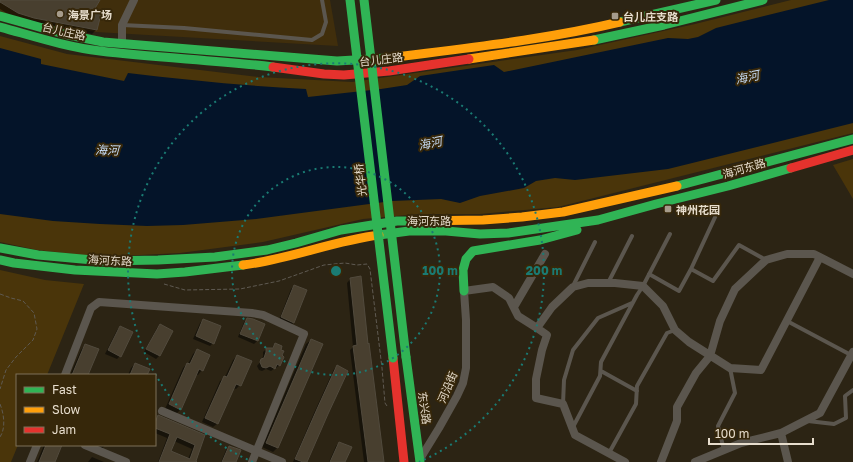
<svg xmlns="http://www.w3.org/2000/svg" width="853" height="462" font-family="'Golos Text','Noto Sans SC',sans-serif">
  <rect width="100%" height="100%" fill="#2c2414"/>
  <!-- built -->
  <path fill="#402e0c" d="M0,0H330L338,46L96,32L17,17L0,11Z"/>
  <!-- green -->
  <path fill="#4a350a" d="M791,0H853V133L558,207L480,214H419L363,219L263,242L180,253L101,257L37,250L0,242V36L67,54L259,77L352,82L577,50L695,24Z
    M853,159V199L833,165Z
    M0,270L45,280L84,284L47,375H17L18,445L11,462H0Z"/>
  <!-- water -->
  <path fill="#041429" d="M829,0H853V123L668,169L575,180L555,178L536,181L524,188L480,196L460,203L441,199L392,201L256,219L183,225L147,226L100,224L53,221L0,214V48L41,59V64L124,81L128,73C187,80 246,86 306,89L308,97L381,89L407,85L420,76L494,65L504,72L668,38L688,39L698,37L716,28Z"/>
  <!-- shadow -->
  <path fill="#0007" fill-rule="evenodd" d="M0,0H99L93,10L100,14L96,30L92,34L13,17L0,9Z
    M351,278L367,345L383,462H364L350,350L353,347L347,283Z
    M294,286V322L291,325L279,320L291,289Z
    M247,319L257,341L254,344L238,337L244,322Z
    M203,320L213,343L210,346L193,339L200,323Z
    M160,325L159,356L156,359L144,352L157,328Z
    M120,327V356L117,359L105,354L117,330Z
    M311,340L277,448L273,452L262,447L306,344Z
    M275,344L280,365L276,368H275L271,371L266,369L262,371L259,370L257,366L262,360L263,356V352L266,349H271Z
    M85,345L87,375H70L81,350Z
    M197,350L202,370L198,375L196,374L181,409L176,414L165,409L183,368L187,364H188L193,354Z
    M237,356L240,385L236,389L233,388L218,423L213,427L202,422L220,381L225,377L233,360Z
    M135,364L146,375H128L131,368Z
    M338,366L306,462H293L314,413L334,369Z
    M159,416L204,436L194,462H158L167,438L155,433V420ZM174,441L192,449L188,459L170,452Z
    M339,443L344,462H329L336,446Z
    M44,445H61L54,462H37Z
    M88,445H105L100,451Z
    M229,447L235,462H221L226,450Z
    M92,457L104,462H88Z"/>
  <!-- building -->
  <path fill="#483f2f" stroke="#514a3d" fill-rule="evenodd" d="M0,0H100L94,10L101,14L97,30L34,18L18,13L0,2Z
    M361,276L368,344L369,343L384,462H368L353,346L357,345L350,278Z
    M294,285L307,290L294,323L281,317Z
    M247,318L253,319L265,324L258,341L240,334Z
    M203,319L221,326L214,344L196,336Z
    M160,324L173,331L160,356L146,349Z
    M120,326L133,332L121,357L108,350Z
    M311,339L323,344L278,448L266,443Z
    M275,343L282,346L281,350L284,351L282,355L284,357L280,366L277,364L275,369L270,366L266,368L262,367L260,362L261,359L264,358L266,352V348H273Z
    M85,344L99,349L88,375H72Z
    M197,349L210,355L203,371L199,369L181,410L169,404L187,363L190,364Z
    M237,355L252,361L241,386L236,384L218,424L205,418L224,376L227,377Z
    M135,363L150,369L147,375H130Z
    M337,365L348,371L328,414L307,462H303L295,459L317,409Z
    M158,415L205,435L196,461L197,462H159L170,434L155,428V423ZM177,437L195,445L190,459L171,451Z
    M339,442L352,447L345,462H330Z
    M46,445H62L55,462H39Z
    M229,446L241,450L236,462H222Z"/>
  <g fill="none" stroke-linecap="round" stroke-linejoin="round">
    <!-- path -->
    <path stroke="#5f5a52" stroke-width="1" stroke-dasharray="4 2" stroke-linecap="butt" d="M164,284L185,290L240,289L279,281L324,265L345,263L357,265L367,264L370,269L382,368L385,403L387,406
      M0,294L11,298L23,301L34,313L37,329L33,340L16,357L6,370L0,389
      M0,404C4,414 6,428 0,437"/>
    <!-- lane -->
    <path stroke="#5b564e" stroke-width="4" d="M122,25L184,28L312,40L322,34L326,22L322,0
      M691,269L717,213
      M649,274L679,291L691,269L713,281L739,245L766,260
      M608,283L632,236
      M573,286L595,242
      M787,321L851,355
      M601,371L637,391
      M563,404L564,380L573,350L598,318L632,303
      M808,421L834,424L846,418L845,396L853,390
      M573,427L600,376L601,362L637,295L643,286L670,234
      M724,450L718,426L735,393L730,368
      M609,453L636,404L637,386L667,333L675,330"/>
    <!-- street -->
    <path stroke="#5b564e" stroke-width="8" d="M122,43V25L134,0
      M514,307L545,254
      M537,328L547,335L542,350L536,379V398L563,404L575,435L625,462
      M65,375L91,308L99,302L252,313L263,315L304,334L252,462
      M162,411L282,462
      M85,445L126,462
      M420,459L439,428L457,396L463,383L466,368V320L464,291L493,287L509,298L518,316L537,328L552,307L573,287L588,283H615L643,286L663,306L675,330L689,342L730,368L761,370L820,257
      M30,462L37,445
      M661,462L677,421V407L696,373L710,356L720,321L735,289L766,260L787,254H814L853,274
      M695,462L741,443L781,433
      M788,462L781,433L820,413L853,352"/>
    <!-- fast -->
    <path stroke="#30b455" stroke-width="9" d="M0,16L64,34L103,42L337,61L388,58
      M620,22L716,0
      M0,27C33,36 66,47 100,51C158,58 216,60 273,67
      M594,40L664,25L763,0
      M677,186L853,139
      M379,235L409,231H446L480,234L508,233L598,220L656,204L728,186L791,168
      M0,248L38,255L104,261L158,260L215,257L267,250L296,243L341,230L397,221H416
      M0,260L14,263L75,270L157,274L185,272L243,265
      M464,291L463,270L466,259L473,251L540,240L577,230
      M406,357L420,462"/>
    <!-- slow -->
    <path stroke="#ff9f0a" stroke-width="9" d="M388,58C466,48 544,40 620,22
      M469,59L594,40
      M416,221L483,220L522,217L563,212L677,186
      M243,265C290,259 333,241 379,235"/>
    <!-- jam -->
    <path stroke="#e5322d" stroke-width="9" d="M273,67L324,74L344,75L389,71L469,59
      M791,168L853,150
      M393,358L404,462"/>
    <!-- fast-bridge -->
    <path stroke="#30b455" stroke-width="9" d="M350,0L393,358
      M364,0L406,357"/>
  </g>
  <!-- distance rings -->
  <g fill="none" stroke="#1a7b73" stroke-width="2" stroke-dasharray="2 4">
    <circle cx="336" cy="271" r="104"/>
    <path d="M253 462A208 208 0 1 1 419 462"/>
  </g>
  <!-- markers -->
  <g fill="#a69c8c" stroke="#36270a" stroke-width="1.5">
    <circle cx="60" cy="14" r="4"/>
    <rect x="611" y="12" width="8" height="8" rx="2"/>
    <rect x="664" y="205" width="8" height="8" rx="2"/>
  </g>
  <g text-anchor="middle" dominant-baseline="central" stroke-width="4" stroke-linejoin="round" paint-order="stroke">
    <!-- poi labels -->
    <g font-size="11" font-weight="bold" fill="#e7ddcd" stroke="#36270a" text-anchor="start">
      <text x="68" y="14">海景广场</text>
      <text x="623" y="16">台儿庄支路</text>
      <text x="676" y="209">神州花园</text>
    </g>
    <!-- street labels -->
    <g font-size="11" fill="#e7ddcd" stroke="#36270a">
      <text transform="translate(64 31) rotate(13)">台儿庄路</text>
      <text transform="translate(381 59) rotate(-7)">台儿庄路</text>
      <text transform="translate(744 168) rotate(-16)">海河东路</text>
      <text transform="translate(360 180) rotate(-97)">光华桥</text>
      <text x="429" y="220">海河东路</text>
      <text transform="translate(110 260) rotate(3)">海河东路</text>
      <text transform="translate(447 387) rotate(-67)">河沿街</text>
      <text transform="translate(425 408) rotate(82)">东兴路</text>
    </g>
    <!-- water labels -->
    <g font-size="12" font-style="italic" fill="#c7dcf6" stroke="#36270a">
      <text transform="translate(747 77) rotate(-12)">海河</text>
      <text transform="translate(430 143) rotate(-12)">海河</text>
      <text transform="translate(107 150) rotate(1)">海河</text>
    </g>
  </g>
  <circle cx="336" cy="271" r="6" fill="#1a7b73" stroke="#36270a" stroke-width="2"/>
  <g font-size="12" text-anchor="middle" font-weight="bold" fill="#1a7b73" stroke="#36270a" stroke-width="4" stroke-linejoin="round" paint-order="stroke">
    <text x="440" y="275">100 m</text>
    <text x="544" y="275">200 m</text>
  </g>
  <!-- legend -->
  <rect x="16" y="374" width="140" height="72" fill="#36270a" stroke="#7d7058"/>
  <rect x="24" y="387" width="20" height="6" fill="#30b455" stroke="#7d7058"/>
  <text x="52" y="394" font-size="12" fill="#e7ddcd">Fast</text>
  <rect x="24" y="407" width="20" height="6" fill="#ff9f0a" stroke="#7d7058"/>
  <text x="52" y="414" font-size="12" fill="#e7ddcd">Slow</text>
  <rect x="24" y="427" width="20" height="6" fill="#e5322d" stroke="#7d7058"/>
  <text x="52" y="434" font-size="12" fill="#e7ddcd">Jam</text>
  <!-- scale -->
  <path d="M709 438v6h104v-6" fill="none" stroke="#e7ddcd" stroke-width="2"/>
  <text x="715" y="438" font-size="12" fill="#e7ddcd" stroke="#36270a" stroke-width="3" paint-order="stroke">100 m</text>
</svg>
